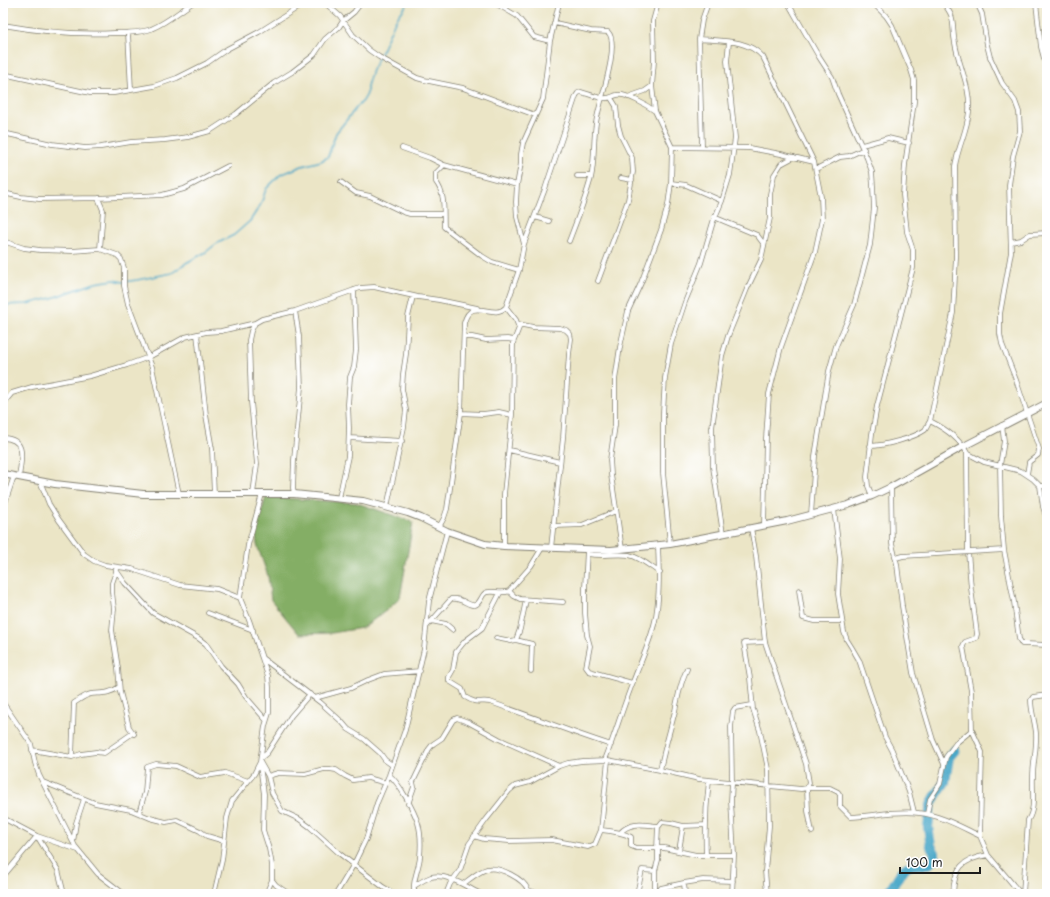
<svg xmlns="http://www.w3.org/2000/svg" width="1050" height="897" font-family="'Playpen Sans',sans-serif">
  <rect width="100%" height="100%" fill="#fff"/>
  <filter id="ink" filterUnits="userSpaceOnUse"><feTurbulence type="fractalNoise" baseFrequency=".025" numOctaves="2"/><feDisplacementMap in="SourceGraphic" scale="8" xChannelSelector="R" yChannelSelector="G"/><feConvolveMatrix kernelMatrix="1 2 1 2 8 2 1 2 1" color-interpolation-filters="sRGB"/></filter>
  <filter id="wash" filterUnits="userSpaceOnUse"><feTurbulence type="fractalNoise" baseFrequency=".012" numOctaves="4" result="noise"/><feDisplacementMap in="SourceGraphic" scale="16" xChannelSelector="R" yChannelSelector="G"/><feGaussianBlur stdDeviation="0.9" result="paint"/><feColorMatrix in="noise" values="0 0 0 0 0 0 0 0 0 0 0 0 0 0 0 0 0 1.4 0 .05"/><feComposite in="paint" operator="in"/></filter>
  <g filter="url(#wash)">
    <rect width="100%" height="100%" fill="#ebe5c6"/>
    <!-- forest -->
    <path fill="#84ae65" stroke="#506540" d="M266,497L357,503L413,522L400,598L387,610L362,628L332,633L299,634L271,600L268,576L257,545L255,527L262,510Z"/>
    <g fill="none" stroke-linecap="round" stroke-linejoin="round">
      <!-- stream -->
      <path stroke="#49a7c8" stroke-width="1.5" d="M759,3H762
        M3,305L27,304L52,298L95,283L114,280L123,282L137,280L172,273L186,263L206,252L216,244L234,235L250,221L261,204L266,189L280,175L302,166L321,161L328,157L336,133L357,107L363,101L367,94V86L372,70L379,57L395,21L408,3"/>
      <!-- river -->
      <path stroke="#49a7c8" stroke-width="10" d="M887,894C903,875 897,862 928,865L934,859L935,853L931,846L928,827L931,805L935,797L945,782L949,757L955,750"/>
    </g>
  </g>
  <g filter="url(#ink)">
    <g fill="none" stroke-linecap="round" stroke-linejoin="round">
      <defs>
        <path id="street" d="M325,3L340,16L353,35L369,50L379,57L417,78L424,80L463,88L535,115
          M495,3L517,16L534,37L550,41
          M788,3L819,57L832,77L838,94L867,158L872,172L873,186L874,208L870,245L854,305L836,346L829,371L815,456L811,515
          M977,3L982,14L987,45L990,57L1002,83L1015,101L1019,112L1020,131L1013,156L1009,185L1011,252L1000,314V334L1002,344L1016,380L1039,449L1038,455L1029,462L1027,474
          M1036,3L1041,47L1047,70
          M555,23L591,31L608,32C621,44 598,106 596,123C593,142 595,160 591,178C585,200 577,220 569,241
          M3,25C42,32 76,35 115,33C127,33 140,33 151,29C166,23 179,12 192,3
          M128,33L131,90
          M699,39C721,41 748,39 763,57L814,162L821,197L822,219L815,252L781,347L769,394L766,438L764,526
          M3,74L90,93H114L154,86L177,78L207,63L227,49L259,32L305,3
          M628,97L645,91L652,86
          M3,133L52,144L85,148L101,147L131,142L165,140L188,137L210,131L236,114L274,83L292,72L314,55L325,39L339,27L343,21L354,12L361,3
          M862,145L888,138L909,143
          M702,146L699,39L702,20L708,3
          M672,147L749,148L781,154L814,162
          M402,148L430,158L444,165L517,185
          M444,165L436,173V182C446,195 443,212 444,227L482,256L492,262L519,270
          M816,169L840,157L849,156L864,149
          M577,176H591
          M621,178L632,180
          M341,182L356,193L370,196L403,212L410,214H443
          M671,183L686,185L722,201
          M3,193L21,197L39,199L98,198L162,195L184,189L228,166
          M98,198L103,210L100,249
          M535,217L549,221
          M714,217L757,235L763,243
          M3,241L24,248L40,250L72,251L100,249L117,255L121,259L124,268V286L128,304L152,367L179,494
          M1011,242L1021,240L1030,234L1047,233
          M524,244L545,189L576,96L578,93L581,92C588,94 595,97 602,98C611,99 612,96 617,95C626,93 648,106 655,111
          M598,281L628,200L633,172L632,158L621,136L618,125L616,106L611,98
          M518,324L533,327L560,328L566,330L570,334L571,339L569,354L563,438L551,548
          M197,334L206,415L212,449L214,494
          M464,337H472L486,340L507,339L514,340
          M3,404L12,393L32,387L90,376L127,365L149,357L185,337L206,332L221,331L255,323
          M461,413L483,414L499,412L512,415
          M930,421C944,428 960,439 967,453L968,552L971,588L977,634L976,638L965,642L963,646L971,691L972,730L982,752L980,836L988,855L1021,894
          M1002,425L1004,441L1000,465L1001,516L1004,550L1014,602L1019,639L1022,644H1025L1047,645
          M3,438C28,439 21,460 19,477
          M349,438L402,441
          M870,446C883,446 914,438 925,430C927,427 928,424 930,421L953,313L956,257L955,166C958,147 967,131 969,112C971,87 959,67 955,43C951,24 957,19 943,3
          M509,450L560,462
          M967,453L984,462L1021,471L1033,479L1040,486L1043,507L1047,519
          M40,481L49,504L59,520L84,554L94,561L105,565L132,569L180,585L217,589L240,598L249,620L268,676L269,687V713L265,726L260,762L254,774L232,801L227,818L222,860L214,894
          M1040,486H1047
          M891,487L892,544L897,564L902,606L913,673L933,740L944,764
          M253,494L257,464L251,402L249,340L251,331L255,323L262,319L295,311L360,288L374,287L418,297L439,300L477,308
          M294,494L293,488L294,460L301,387L299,336L295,311
          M872,496L868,486L867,477L872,434L877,406L913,268V250L907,232L903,195L905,165L914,102V80L911,70L892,25L886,16L873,3
          M339,498L348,456L349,428L348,404L350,377L354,367L356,350L354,290
          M387,507L404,427L406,410L402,389L403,374L406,354L408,317L413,296
          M3,509L14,476
          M834,509L840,559L838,594L844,632L847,640L852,648L859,660L885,737L892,750L909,792L914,812
          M555,526L582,525L616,511
          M439,527L444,518L447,509L461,413L464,323C471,295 493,321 506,307L519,270L524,244L517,217L516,202L517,185L521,163V154L523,143L543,99L550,41L559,3
          M723,534L713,467L712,428L722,356L728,336L747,289L761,260L770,218V194L774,175L781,164L794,157
          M670,544L663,473V413L665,378L671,344L685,302L701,263L713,222L722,201L730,175L735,138L727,61L729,42
          M504,546V494L512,415L513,343L519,328L516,320L506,307
          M622,549L611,475L610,460L615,425V380L620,347L628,311L641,283L661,230L668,205L671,183L672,147L655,111L652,86L654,61L653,21L658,3
          M587,550L585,588V613L587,635L590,646L586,667L589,671L632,683
          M588,554C602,557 615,553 629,555C640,557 651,567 660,573
          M896,558L903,556L1004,550
          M117,569L112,583V592L114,609L112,630L118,668L120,692L127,719L129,727L134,734
          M116,570L125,583L153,613L198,638L206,644L221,666L238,684L246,697L266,720
          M799,590L803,618L814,621H842
          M509,591L514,596L520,599L563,602
          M500,593L482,628L465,641L456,652L453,670L449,677V681L462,689L465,697C478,705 479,700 490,702C531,716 570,732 611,745
          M240,598L248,545L262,494
          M208,613L253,630
          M431,621L446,624L453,630
          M427,626L451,599C462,597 469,607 475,605C480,604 481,596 485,593C490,589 502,595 509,591L531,566L542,548
          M496,638L511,641L516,640L520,629L526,600
          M516,640L532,644L531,671
          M765,642L744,643L750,678L753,709L760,731L768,769L769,826L765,871L767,894
          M262,658L321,703L342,722L348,729L364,739L380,753L385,760L392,765
          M315,698L351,688L368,680L384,674L420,671
          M3,703L27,738L31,744L35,763L39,775L75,846L98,874L124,894
          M32,750L72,757L81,754L96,752L104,753L130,735L133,732
          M72,757L74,703C79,700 85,695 91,694C101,693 110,694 119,687
          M261,758L267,753L291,716L310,694
          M605,760C615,734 623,707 633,682C641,660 652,639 656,616C660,592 659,569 658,546
          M260,762L268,776L272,793L282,811L299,819L310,827L340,854L383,887L395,894
          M260,766L264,794L263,830L269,849L272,865V880L276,885L289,894
          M660,770C664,750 670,731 675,711C678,697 680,683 687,669
          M389,775C399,782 414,811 418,823C421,833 421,846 420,857C419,869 411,883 415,894
          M268,776L278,773L305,774L324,769H330L336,770L345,776L353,780L368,778L386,783
          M43,782L95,803L131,810L150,818L166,822L177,820L200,831L207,836L224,841
          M408,804L414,787L413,782L429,749L433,744L442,738L453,720L457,718L468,722L499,739L559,766
          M139,813L145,792L147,767L156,764L176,766L200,777L225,773L248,781
          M927,814L930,799L940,784L946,757L956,743L972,730
          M3,818L37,836L78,850
          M601,830C611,831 622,832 631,837V846L636,848H664L696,855H734
          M812,832L808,811L807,788H830L838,792L840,795V806L851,817C873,816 897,810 919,813C941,815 961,827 980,836
          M620,833C630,821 645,825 659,826L662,822L671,823L683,826L706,825
          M474,836L484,839L509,841L552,840L588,847L595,844L601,830L608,760
          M73,842L76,823L84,799
          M657,849L658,826
          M679,851L683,826
          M706,855C705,830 706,805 709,780
          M3,875L6,873L37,836L58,870L64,894
          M684,883L685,894
          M463,884C470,879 479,871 487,869C499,866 524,879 528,890L539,894
          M414,886C419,883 425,879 431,877C448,873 466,887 481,894
          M266,894L272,880
          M336,894L354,864L366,839L377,803L389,775L405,730L424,649L429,601L447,531
          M446,894L450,884L460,870L469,844L486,820L509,791L515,786L530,782L559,766L568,763L582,761L608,760L660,770L699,779L801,789L807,788L809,783L806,764L765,642L756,556L751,528
          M637,894L642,870L655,871
          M655,894V871L658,860V849
          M656,894L661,888L684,883L703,880L733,881
          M732,894L734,855L731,801L732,782L731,727L733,711L735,708L752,705
          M953,894C954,868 962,859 988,855
          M1023,894L1028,820C1036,808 1032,791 1033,777C1033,762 1037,748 1036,733C1035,722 1031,711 1031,700L1033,697L1047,695"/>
        <path id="secondary" d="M3,474L55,484L143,494H294L363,501L408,513L421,518L447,531L485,544L504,546L611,550L670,544L787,521L848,505L872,496L891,487L964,446L1047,403"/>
      </defs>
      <!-- street casing -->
      <use href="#street" stroke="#848071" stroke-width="5.5"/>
      <!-- secondary casing -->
      <use href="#secondary" stroke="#848071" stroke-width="8"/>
      <!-- street -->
      <use href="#street" stroke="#fff" stroke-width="4"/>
      <!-- secondary -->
      <use href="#secondary" stroke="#fff" stroke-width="6"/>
    </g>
  </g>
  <!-- margin -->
  <rect width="1050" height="897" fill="none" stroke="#fff" stroke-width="16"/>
  <!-- scale -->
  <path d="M900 867v6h80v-6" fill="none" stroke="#1c1c1c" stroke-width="2"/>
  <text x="906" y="867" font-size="12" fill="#1c1c1c" stroke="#ffffff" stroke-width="3" paint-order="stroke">100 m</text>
</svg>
